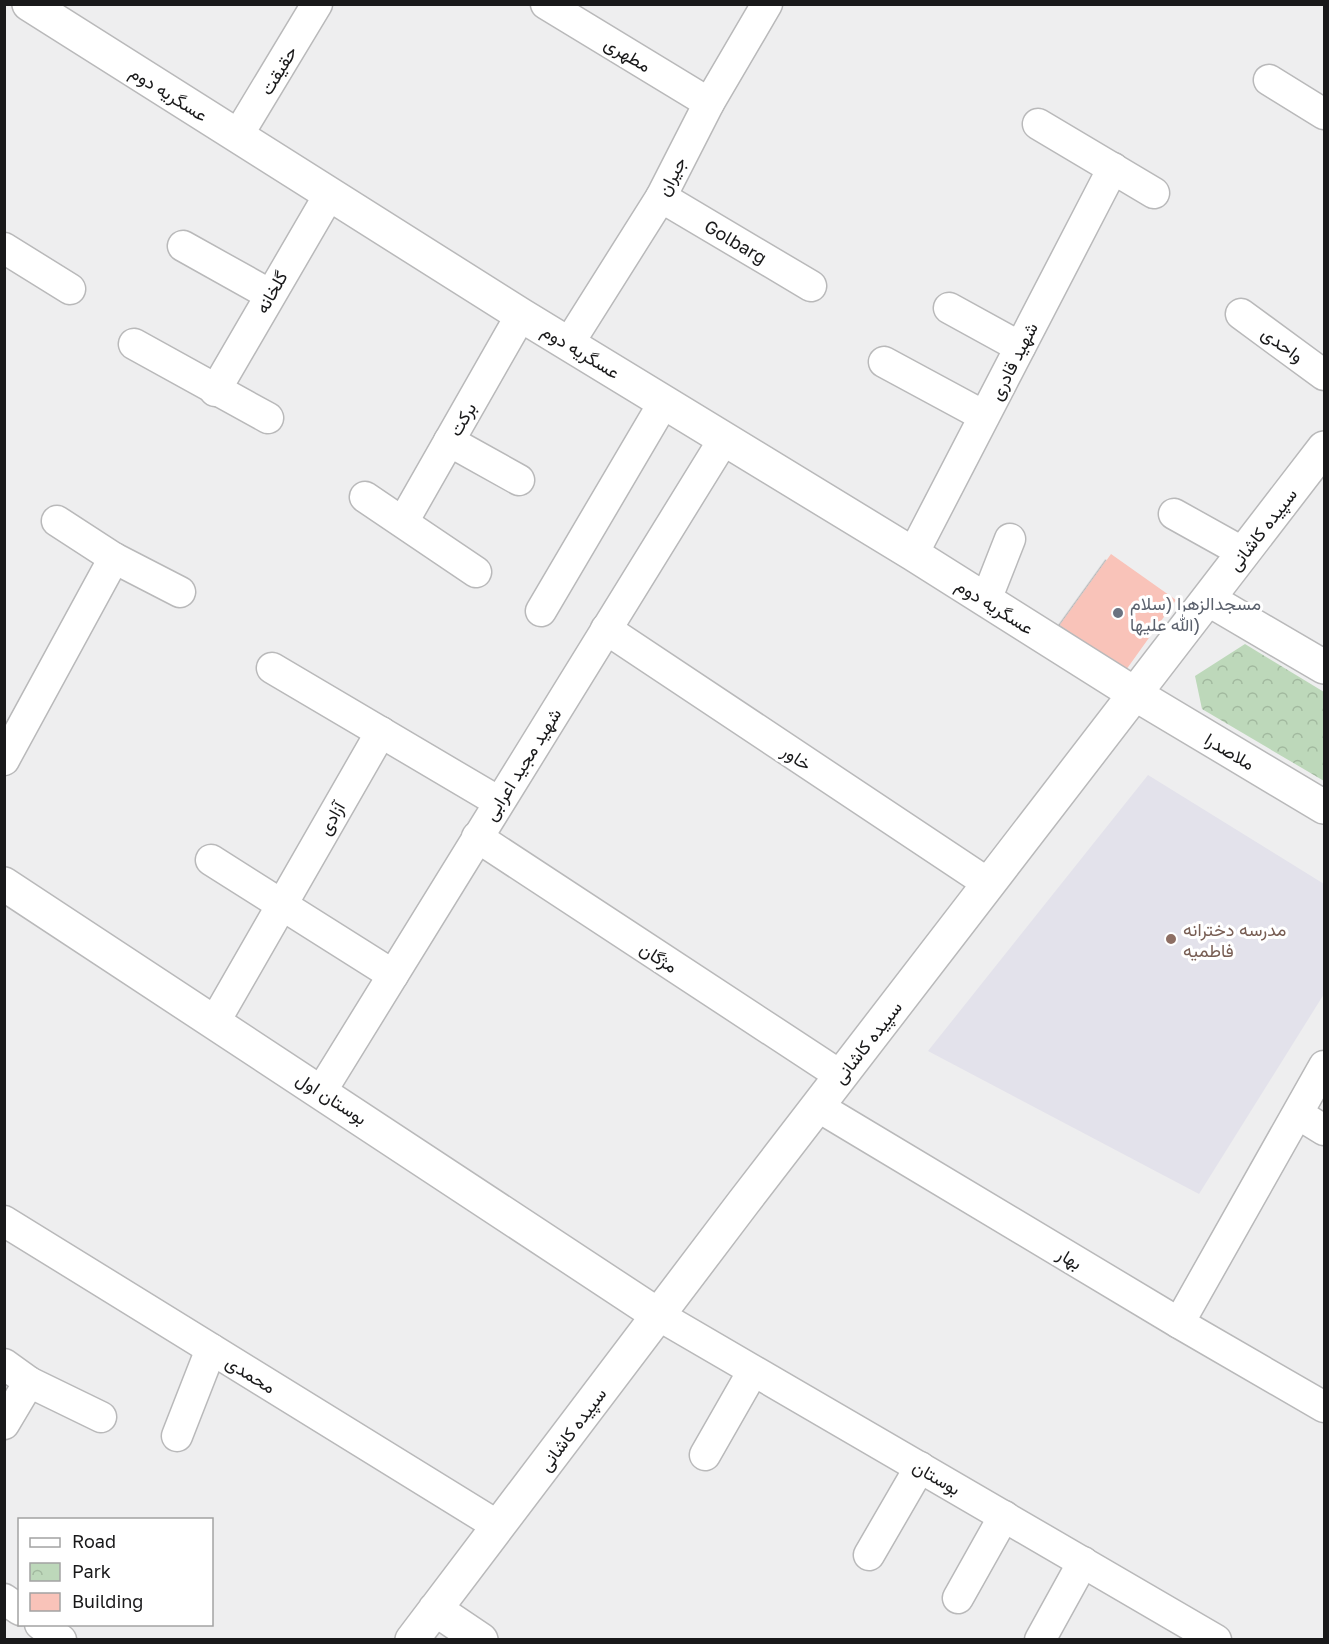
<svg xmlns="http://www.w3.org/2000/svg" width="1329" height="1644" font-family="'Golos Text',Vazirmatn,sans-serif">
  <defs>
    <pattern id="park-crowns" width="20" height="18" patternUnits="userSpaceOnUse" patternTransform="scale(1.5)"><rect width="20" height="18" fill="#bdd8ba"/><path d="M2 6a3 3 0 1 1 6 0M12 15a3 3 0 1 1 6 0" fill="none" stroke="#a2b99f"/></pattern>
    <filter id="shadow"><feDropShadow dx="-5.5" dy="5.5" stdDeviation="0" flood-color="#0004"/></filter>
  </defs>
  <rect width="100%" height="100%" fill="#eeeeef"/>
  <!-- built -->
  <path fill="#e3e2eb" d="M1148,775L1324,884V994L1199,1194L928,1051Z"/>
  <!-- park -->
  <path fill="url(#park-crowns)" d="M1245,644L1324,692V781L1202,709L1195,676Z"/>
  <!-- building -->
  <path fill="#f9c3b9" filter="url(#shadow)" d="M1111,554L1176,600L1126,670L1060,625Z"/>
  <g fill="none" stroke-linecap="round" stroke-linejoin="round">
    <defs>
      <g id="street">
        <path d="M546,4L709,103"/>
        <path d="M1269,80L1324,114"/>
        <path d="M1038,124L1154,193"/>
        <path d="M238,135L317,4"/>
        <path id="s1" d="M661,197L811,286"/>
        <path d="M183,246L269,294"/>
        <path d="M4,248L70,289"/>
        <path d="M949,308L1020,347"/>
        <path d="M1241,314L1324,375"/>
        <path d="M569,343L661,197L709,103L767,4"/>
        <path d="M134,344L268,418"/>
        <path d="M884,362L984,416"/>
        <path d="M215,391L329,195"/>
        <path d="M449,441L519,480"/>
        <path d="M365,497L476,572"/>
        <path d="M1174,514L1244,553"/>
        <path d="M57,521L114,558L180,592"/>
        <path d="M403,522L521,315"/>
        <path d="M913,554L1113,168"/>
        <path d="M986,600L1010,539"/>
        <path d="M541,611L664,402"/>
        <path d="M606,629L989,884"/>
        <path d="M272,668L499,802"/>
        <path d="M4,760L114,558"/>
        <path d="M477,837L841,1076"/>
        <path d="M211,860L393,975"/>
        <path d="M214,1023L381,732"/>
        <path d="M322,1090L724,439"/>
        <path d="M817,1106L1179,1323L1324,1407"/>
        <path d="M1298,1114L1324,1130"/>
        <path d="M4,1221L498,1526"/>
        <path d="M658,1315L1216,1640"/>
        <path d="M1179,1323L1324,1066"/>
        <path d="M4,1364L29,1382L101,1417"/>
        <path d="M4,1424L29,1382"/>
        <path d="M177,1436L211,1349"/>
        <path d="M705,1455L753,1371"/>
        <path d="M869,1555L920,1467"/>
        <path d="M958,1598L1004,1516"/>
        <path d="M4,1599L20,1610"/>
        <path d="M40,1624L61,1640"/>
        <path d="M1040,1640L1083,1562"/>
      </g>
      <path id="secondary" d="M29,4L521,315L913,554L1135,694L1324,807
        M1208,599L1324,667
        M4,884C222,1028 441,1170 658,1315
        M435,1609L481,1640
        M412,1640L743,1203L1324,448"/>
    </defs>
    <!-- street casing -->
    <use href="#street" stroke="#b9b9ba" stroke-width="33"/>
    <!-- secondary casing -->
    <use href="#secondary" stroke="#b9b9ba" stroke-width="36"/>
    <!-- street -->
    <use href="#street" stroke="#fff" stroke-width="30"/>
    <!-- secondary -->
    <use href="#secondary" stroke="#fff" stroke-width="33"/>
  </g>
  <!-- markers -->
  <circle fill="#6b7280" stroke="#fff" stroke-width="2" cx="1118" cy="613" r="6"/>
  <circle fill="#8d6e63" stroke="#fff" stroke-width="2" cx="1171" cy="939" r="6"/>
  <g text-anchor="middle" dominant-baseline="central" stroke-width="6" stroke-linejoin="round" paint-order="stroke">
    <!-- street labels -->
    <g font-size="18" fill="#19191a" stroke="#fff">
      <text transform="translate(628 54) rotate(31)">مطهری</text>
      <text transform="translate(278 70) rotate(-59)">حقیقت</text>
      <text transform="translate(169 93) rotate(32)">عسگریه دوم</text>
      <text transform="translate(671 176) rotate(-62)">جیران</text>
      <text stroke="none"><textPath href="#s1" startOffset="87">Golbarg</textPath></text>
      <text transform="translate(271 292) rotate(-60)">گلخانه</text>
      <text transform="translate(1283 344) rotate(36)">واحدی</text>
      <text transform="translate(581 351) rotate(31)">عسگریه دوم</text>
      <text transform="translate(1013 361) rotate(-63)">شهید قادری</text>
      <text transform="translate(462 419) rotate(-60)">برکت</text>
      <text transform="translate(1262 529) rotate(-52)">سپیده کاشانی</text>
      <text transform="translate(995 606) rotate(32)">عسگریه دوم</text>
      <text transform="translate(1230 751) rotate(31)">ملاصدرا</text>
      <text transform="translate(797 757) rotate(34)">خاور</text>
      <text transform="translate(522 764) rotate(-58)">شهید مجید اعرابی</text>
      <text transform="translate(331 818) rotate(-60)">آزادی</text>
      <text transform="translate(659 957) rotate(33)">مژگان</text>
      <text transform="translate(867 1042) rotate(-52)">سپیده کاشانی</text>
      <text transform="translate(332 1098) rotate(33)">بوستان اول</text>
      <text transform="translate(1070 1258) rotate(31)">بهار</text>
      <text transform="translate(251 1374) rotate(32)">محمدی</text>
      <text transform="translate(572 1429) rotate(-53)">سپیده کاشانی</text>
      <text transform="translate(937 1477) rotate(30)">بوستان</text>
    </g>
    <!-- worship labels -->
    <g font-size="18" fill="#5b616d" stroke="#fff" text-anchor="start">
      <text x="1130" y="603">مسجدالزهرا (سلام<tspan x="1130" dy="21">الله علیها)</tspan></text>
    </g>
    <!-- education labels -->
    <g font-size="18" fill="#785e54" stroke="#fff" text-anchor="start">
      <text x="1183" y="929">مدرسه دخترانه<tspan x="1183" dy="21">فاطمیه</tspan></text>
    </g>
  </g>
  <!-- border -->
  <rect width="1329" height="1644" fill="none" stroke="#19191a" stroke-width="12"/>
  <!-- legend -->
  <rect x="18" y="1518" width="195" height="108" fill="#ffffff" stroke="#a3a3a3" stroke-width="1.5"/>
  <rect x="30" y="1538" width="30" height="9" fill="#ffffff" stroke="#a3a3a3" stroke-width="1.5"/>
  <text x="72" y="1548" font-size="18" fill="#19191a">Road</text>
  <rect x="30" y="1563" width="30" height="18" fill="url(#park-crowns)" stroke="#a3a3a3" stroke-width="1.5"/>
  <text x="72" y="1578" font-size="18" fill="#19191a">Park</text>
  <rect x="30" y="1593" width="30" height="18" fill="#f9c3b9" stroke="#a3a3a3" stroke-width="1.5"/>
  <text x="72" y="1608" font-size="18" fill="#19191a">Building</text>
</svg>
